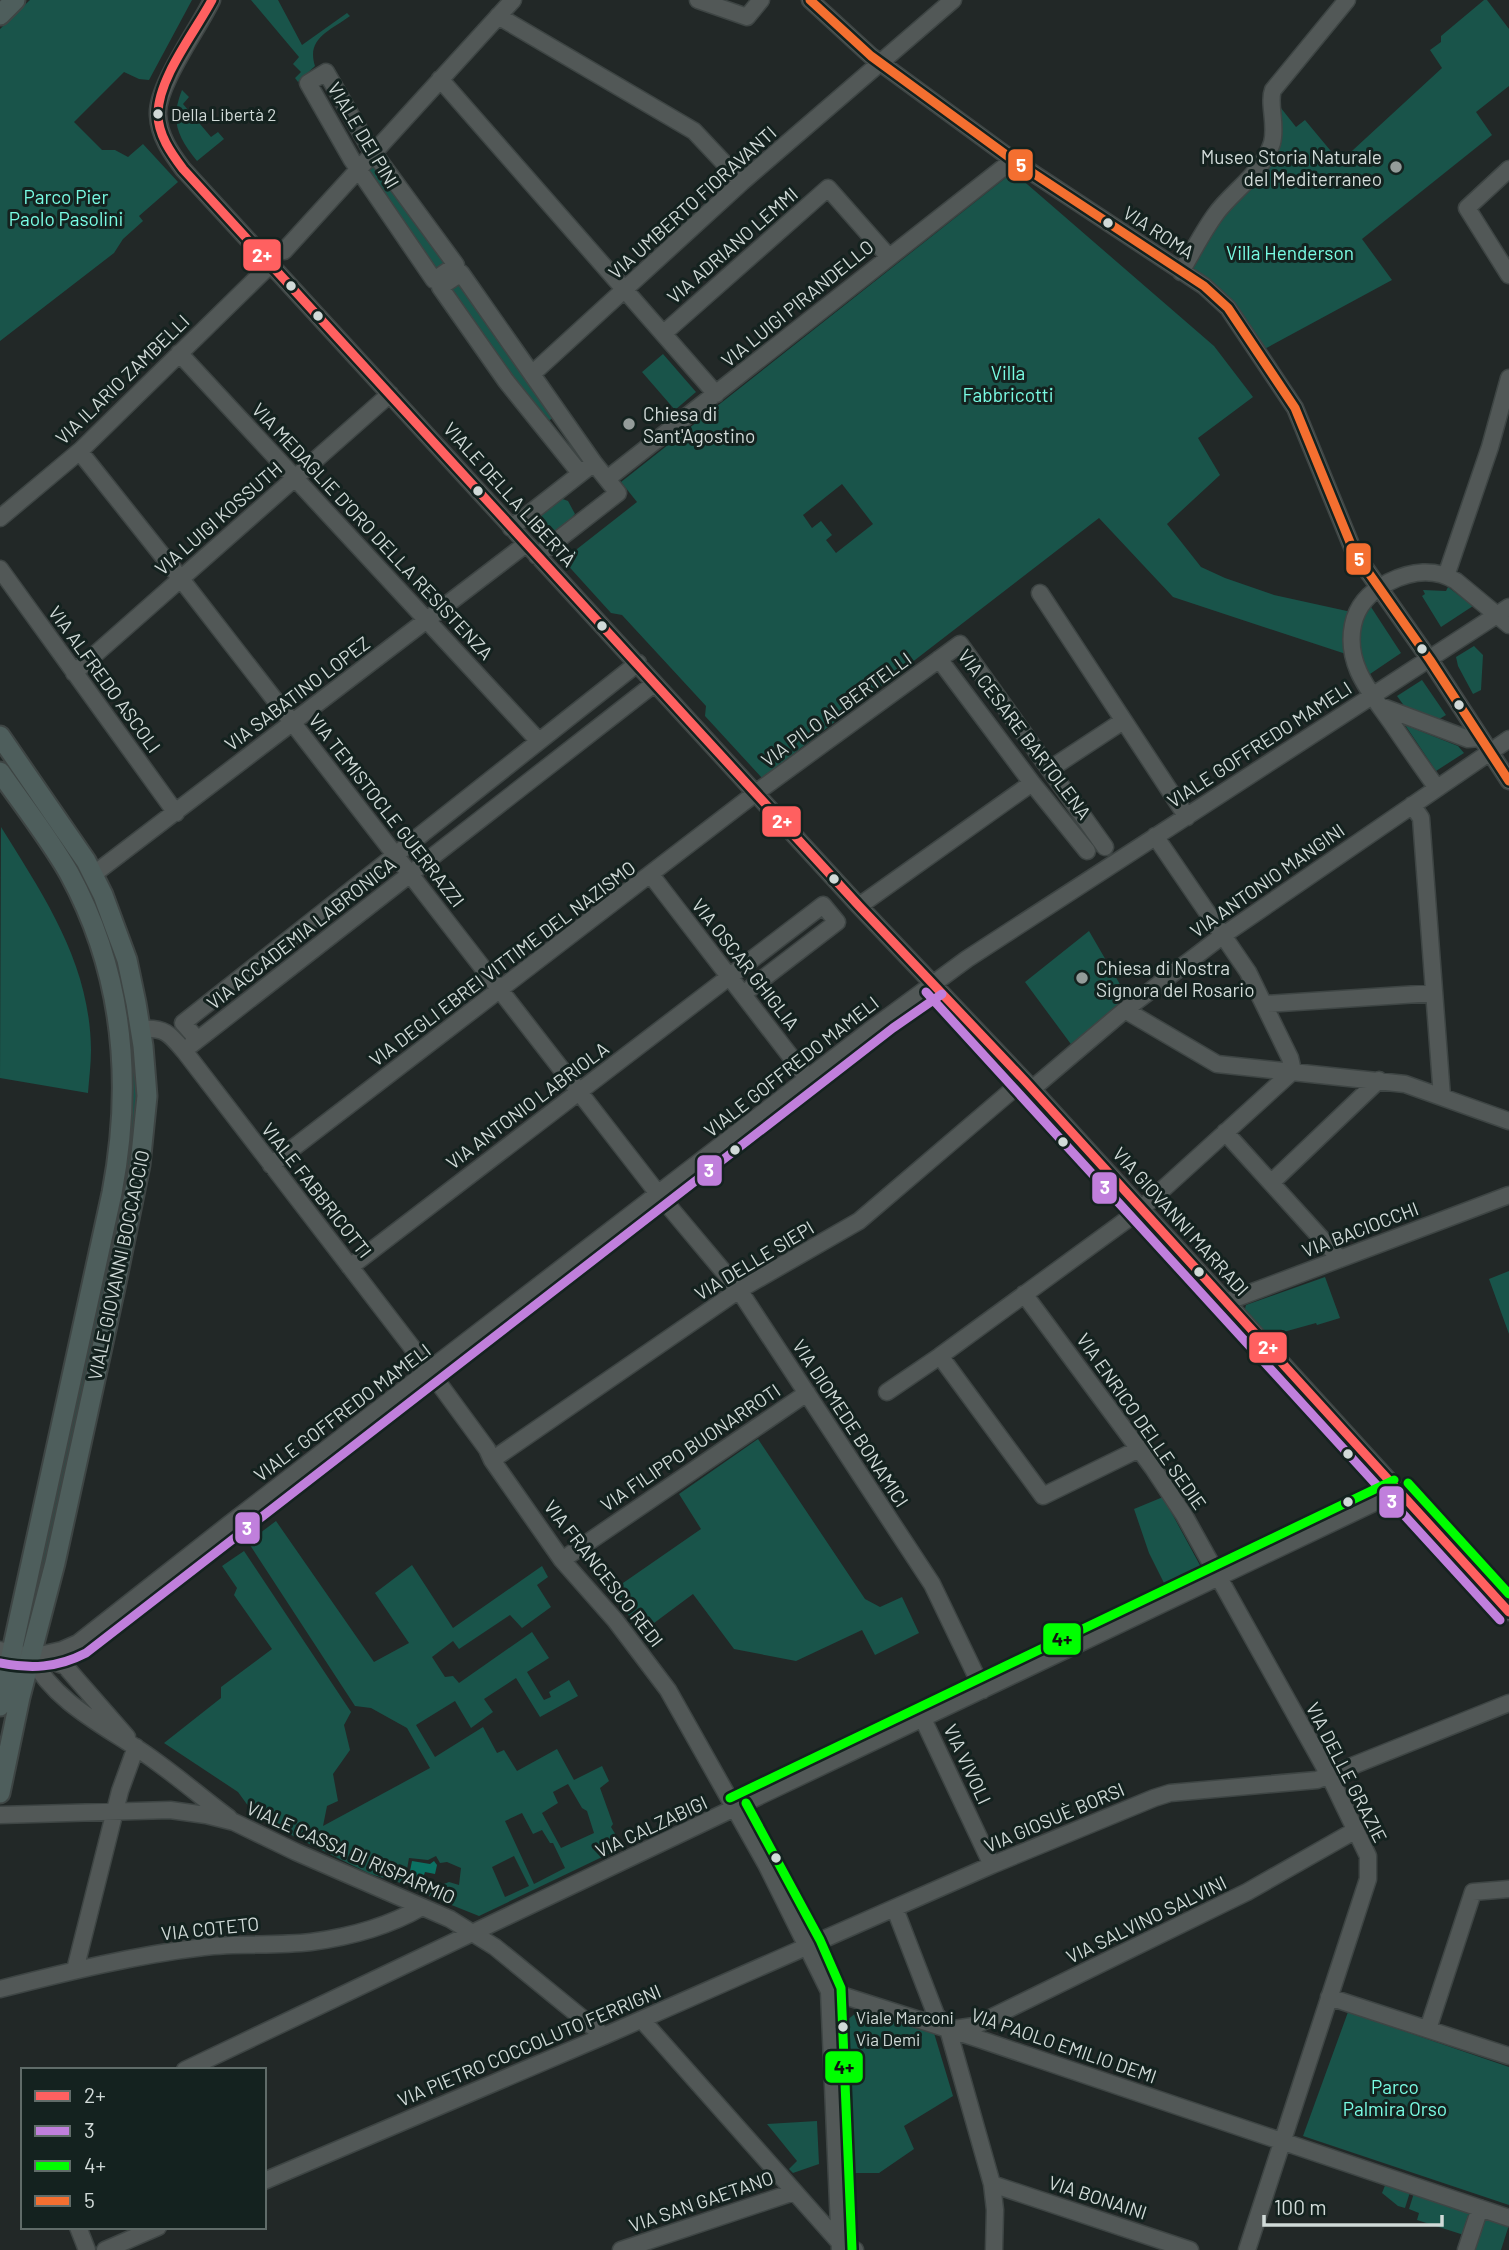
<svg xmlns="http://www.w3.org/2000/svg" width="1509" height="2250" font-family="Barlow,sans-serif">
  <rect width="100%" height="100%" fill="#222827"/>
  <!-- green -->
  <path fill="#19544a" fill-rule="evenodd" d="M30,0H192L149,80L139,79L124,72L74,122L102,150H115L128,157L143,144L178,182L139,216L143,221L123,239L114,253L0,341V29Z
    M251,0H278L302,45L347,13L350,16C330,31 306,38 315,66L298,82L295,78L301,72L293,64L299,57Z
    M1484,0H1487L1509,29V86L1476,112L1492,135L1362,239L1392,280L1261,351C1240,319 1222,288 1189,266L1228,207L1231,208L1268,162L1277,155L1273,98L1296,127L1305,120L1340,162L1442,68L1430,50L1441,42V36Z
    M182,90L189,97L183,104L211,137L218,132L224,139L197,161C177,136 170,120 182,90Z
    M376,159L450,263L435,275L364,170Z
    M1013,172L1214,346L1253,397L1198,438L1220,475L1167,524L1201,567L1225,578L1274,595L1356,613L1352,656L1173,597L1099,518L762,778L705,716L706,706L622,615L611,613L563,560L637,502L621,482ZM842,484L873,524L836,553L826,540L832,535L821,521L812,528L803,515Z
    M459,278L557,415L544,424L445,288Z
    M663,354L696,392L675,410L642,372Z
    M560,498L568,501L575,514L566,524L545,537L533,522L536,516Z
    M1448,587L1473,606L1441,627L1422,596L1425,594L1423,590L1446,591Z
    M1371,607L1401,653L1370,674C1356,654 1354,627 1371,607Z
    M1474,646L1483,655L1481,690L1473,694L1458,666L1456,657Z
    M1422,680L1446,715L1436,721L1405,707L1397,696Z
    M1405,725L1458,746L1464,753L1436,771Z
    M1,827C45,898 90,963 91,1050C91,1064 89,1079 88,1093L0,1078Z
    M1089,931L1132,1005L1076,1051L1025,982Z
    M136,1060L141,1122L48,1566L25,1641L23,1639L130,1064Z
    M1509,1271V1334L1489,1279Z
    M1325,1277L1340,1318L1317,1325L1316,1323L1269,1336L1245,1309L1246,1305Z
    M758,1439L865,1599L880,1607L902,1597L919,1633L875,1655L862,1630L796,1661L734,1649L693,1594L642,1632L610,1592L701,1529L679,1494Z
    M1163,1497L1202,1569L1166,1587L1149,1553L1134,1509Z
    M276,1521L374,1662L409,1643L375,1593L412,1565L453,1628L542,1566L548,1577L537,1585L551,1607L522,1628L510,1615L459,1649L453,1641L432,1657L445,1677L453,1676L459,1683L532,1632L549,1658L527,1672L544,1700L551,1697L549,1692L569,1680L578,1696L540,1717L516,1678L484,1699L493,1712L471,1728L455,1701L416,1725L435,1757L483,1727L497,1753L504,1750L517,1771L557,1749L574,1780L602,1766L609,1781L600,1788L613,1824L611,1827L623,1847L479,1916L429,1896L433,1888L449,1882L459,1885L461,1868L447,1862L440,1863L436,1856L428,1860L409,1858L406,1875L418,1878L421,1889L370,1874L257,1818L238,1792L164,1743L221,1698V1687L272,1649L234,1595L237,1588L222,1566L244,1551L351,1712L344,1725L350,1750L333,1774L338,1801L327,1806L323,1826L430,1768L407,1728L371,1708L355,1706L248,1542ZM568,1784L582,1808L587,1811L594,1833L561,1848L542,1813L558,1803L553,1792ZM522,1813L533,1834L542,1830L550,1843H553L565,1868L534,1884L505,1821ZM514,1856L529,1886L505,1897L492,1867Z
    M862,2008L934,2033L953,2096L904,2126L914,2149L879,2173H853L846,2021Z
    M1348,2012L1509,2067V2205L1303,2136Z
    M817,2121L819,2164L793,2173L789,2169L797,2161L767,2124Z
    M1386,2183L1410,2192L1405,2208L1398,2206L1382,2193Z
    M1414,2193L1475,2213L1467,2236L1417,2220L1419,2213L1409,2209Z
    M1480,2214L1509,2225L1501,2250H1468Z"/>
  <!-- water -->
  <path fill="#0b7163" d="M412,1861L430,1864L434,1861L437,1865L435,1874L425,1872L423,1878L409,1876Z"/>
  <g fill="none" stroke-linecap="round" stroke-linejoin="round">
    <defs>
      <path id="minor" d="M212,0C199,28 156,86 158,115C159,136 171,153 183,169L859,906L1024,1080L1509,1612
        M698,0L747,17L761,0
        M810,0L871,56L1013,160L1204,286L1228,308L1295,408L1354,552L1430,660L1509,781
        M498,16L694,131L742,182
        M326,72L368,145L456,265L434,280L352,160L308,83Z
        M440,79L716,394
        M1509,169L1467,208L1509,275
        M284,251L513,0
        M1181,272C1192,253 1202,233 1215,215C1232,191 1263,173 1272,143C1277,125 1268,103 1273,90L1347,0
        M664,333L828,188L889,257
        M179,353L536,738
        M532,374L742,182L953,0
        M80,452L181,579L656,1191L739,1290L932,1584L983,1690
        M580,473L506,381L440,287L461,273L594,463
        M607,479L1013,160
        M0,518L81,450L270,265
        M511,528L594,463L618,493L537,556
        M0,569L176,813
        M1446,576L1490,447L1509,378
        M1040,593L1187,817
        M939,659L1032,783L1087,851
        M74,673L390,394
        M1380,706L1468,739L1480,738
        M1050,769L1123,721
        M1437,788C1421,766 1406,744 1391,722C1370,692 1345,664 1353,625C1357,605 1371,591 1389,582C1411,571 1435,568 1456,581L1509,625
        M1412,805L1421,818L1442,1097
        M1155,836L1248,972L1290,1058L1293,1071
        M94,874L526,544
        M651,875L808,1079
        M859,906L1032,783
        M1265,1004L1434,993
        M1125,1010L1217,1064L1405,1084L1509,1121
        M141,1029C165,1027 170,1034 185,1052L421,1359L487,1449L492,1460L562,1560L615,1620L668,1690L766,1864L829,1991L840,2250
        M197,1039L183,1023L638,663
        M191,1045L650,687
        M1032,1089L1125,1010L1222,936L1509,739
        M1225,1132L1340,1259
        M271,1165L757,792L960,644L1105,847
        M1272,1182L1379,1080
        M350,1267L823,905L837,922L743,994
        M1024,1294L1153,1468L1184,1515L1329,1775L1368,1856V1879L1247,2250
        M1226,1302L1509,1195
        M940,1356L1043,1496L1139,1449
        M887,1392L940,1356L1140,1210L1293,1071
        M492,1460L739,1290L859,1221L1024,1080
        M562,1560L807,1393
        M0,1650L49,1660L65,1666L127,1737
        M31,1657L62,1650L78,1643L228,1525L869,1031L967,959L1509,607
        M31,1657C53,1699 97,1722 135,1747C168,1768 198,1795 229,1818
        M923,1719L992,1865
        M0,1815L170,1810L206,1815L234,1822L296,1852L450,1919L495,1947L604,2036
        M895,1909L936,2015L948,2029L992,2184L995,2210L994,2250
        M75,1970L120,1791L136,1747
        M0,1989C67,1972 135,1955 204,1947C240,1943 275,1946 311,1942C349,1937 389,1926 422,1907
        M829,1991L979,2039L1509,2218
        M1329,1997L1509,2056
        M642,2020L840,2243L855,2250
        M954,2029L974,2026L1247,1892L1356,1830
        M1428,2029L1473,1892L1509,1889
        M185,2070L1399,1491
        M264,2181L604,2036L992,1865L1154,1798L1170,1793L1317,1780L1509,1703
        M992,2184L1190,2250
        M78,2227L87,2250
        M105,2250L158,2227
        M621,2250L794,2192
        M1466,2250L1480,2208"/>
      <path id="major" d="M0,15L15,0
        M0,736L86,861L103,895L127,960L136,1003L143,1046L147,1096L140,1165L115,1288L55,1563L20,1697L0,1793
        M0,772C23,805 49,838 69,873C124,974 133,1082 112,1193L0,1706"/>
    </defs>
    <!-- minor casing -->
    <use href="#minor" stroke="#3e4544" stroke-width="19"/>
    <!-- major casing -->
    <use href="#major" stroke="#3e4544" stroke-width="23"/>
    <!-- minor -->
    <use href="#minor" stroke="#525857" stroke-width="16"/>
    <!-- major -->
    <use href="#major" stroke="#4e5e5c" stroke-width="19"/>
    <defs>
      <path id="bus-1" d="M212,0C195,32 158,78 158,114C158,135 171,153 183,169L859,906L1024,1080L1509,1612"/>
      <path id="bus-2" d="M926,992L1500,1620
        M0,1663C31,1669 57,1668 86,1653L893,1028L942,994"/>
      <path id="bus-3" d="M1408,1483L1509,1594
        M730,1798L1394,1480
        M746,1803L820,1940L841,1988L852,2249"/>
      <path id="bus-4" d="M810,0L871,56L1013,160L1204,286L1228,308L1295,408L1354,552L1430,660L1509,781"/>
    </defs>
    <!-- bus-1 casing -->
    <use href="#bus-1" stroke="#14221f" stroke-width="14"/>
    <!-- bus-2 casing -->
    <use href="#bus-2" stroke="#14221f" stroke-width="14"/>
    <!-- bus-3 casing -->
    <use href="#bus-3" stroke="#14221f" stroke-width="14"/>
    <!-- bus-4 casing -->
    <use href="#bus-4" stroke="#14221f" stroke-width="14"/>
    <!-- bus-1 -->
    <use href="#bus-1" stroke="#ff6060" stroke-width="9"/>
    <!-- bus-2 -->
    <use href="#bus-2" stroke="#c07fdc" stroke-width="9"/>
    <!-- bus-3 -->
    <use href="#bus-3" stroke="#0f0" stroke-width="9"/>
    <!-- bus-4 -->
    <use href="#bus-4" stroke="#f46f30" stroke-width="9"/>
  </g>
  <!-- markers -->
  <g fill="#d1dad8" stroke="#14221f" stroke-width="2.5">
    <circle cx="158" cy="114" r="6"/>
    <circle cx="1108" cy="223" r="6"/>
    <circle cx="291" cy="286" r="6"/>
    <circle cx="318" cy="316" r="6"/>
    <circle cx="478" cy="491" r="6"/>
    <circle cx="602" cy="626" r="6"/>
    <circle cx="1422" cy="649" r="6"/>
    <circle cx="1459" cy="705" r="6"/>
    <circle cx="834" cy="879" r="6"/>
    <circle cx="1063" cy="1142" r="6"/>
    <circle cx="735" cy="1150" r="6"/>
    <circle cx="1199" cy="1272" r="6"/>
    <circle cx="1348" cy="1454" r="6"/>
    <circle cx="1348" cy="1502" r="6"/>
    <circle cx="776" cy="1858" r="6"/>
    <circle cx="843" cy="2027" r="6"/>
  </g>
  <g fill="#949c9a" stroke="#14221f" stroke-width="2.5">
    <circle cx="1396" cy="167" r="7"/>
    <circle cx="629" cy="424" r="7"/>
    <circle cx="1082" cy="978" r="7"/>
  </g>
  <g text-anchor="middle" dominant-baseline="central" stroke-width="6" stroke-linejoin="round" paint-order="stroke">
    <!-- bus labels -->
    <g font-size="17" fill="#d1dad8" stroke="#14221f" text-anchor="start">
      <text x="171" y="114">Della Libertà 2</text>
      <text x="856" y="2017">Viale Marconi<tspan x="856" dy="22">Via Demi</tspan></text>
    </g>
    <!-- street labels -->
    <g font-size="19" fill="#d1dad8" stroke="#14221f">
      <text transform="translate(364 135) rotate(59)">VIALE DEI PINI</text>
      <text transform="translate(692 202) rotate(-42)">VIA UMBERTO FIORAVANTI</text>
      <text transform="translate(1159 232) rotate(33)">VIA ROMA</text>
      <text transform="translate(732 245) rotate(-41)">VIA ADRIANO LEMMI</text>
      <text transform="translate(797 303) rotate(-39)">VIA LUIGI PIRANDELLO</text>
      <text transform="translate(122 379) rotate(-44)">VIA ILARIO ZAMBELLI</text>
      <text transform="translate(510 494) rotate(48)">VIALE DELLA LIBERTÀ</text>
      <text transform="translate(218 518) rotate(-41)">VIA LUIGI KOSSUTH</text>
      <text transform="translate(373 531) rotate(47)">VIA MEDAGLIE D'ORO DELLA RESISTENZA</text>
      <text transform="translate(105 679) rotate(54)">VIA ALFREDO ASCOLI</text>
      <text transform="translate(297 693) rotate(-37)">VIA SABATINO LOPEZ</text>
      <text transform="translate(836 709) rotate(-36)">VIA PILO ALBERTELLI</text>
      <text transform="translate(1025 734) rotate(53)">VIA CESARE BARTOLENA</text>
      <text transform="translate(1259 744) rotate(-33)">VIALE GOFFREDO MAMELI</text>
      <text transform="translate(387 810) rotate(52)">VIA TEMISTOCLE GUERRAZZI</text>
      <text transform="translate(1267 880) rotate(-35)">VIA ANTONIO MANGINI</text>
      <text transform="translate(301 933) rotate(-38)">VIA ACCADEMIA LABRONICA</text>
      <text transform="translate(502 963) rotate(-37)">VIA DEGLI EBREI VITTIME DEL NAZISMO</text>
      <text transform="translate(746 964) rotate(52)">VIA OSCAR GHIGLIA</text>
      <text transform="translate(791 1066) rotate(-38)">VIALE GOFFREDO MAMELI</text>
      <text transform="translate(527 1105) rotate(-37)">VIA ANTONIO LABRIOLA</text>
      <text transform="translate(317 1190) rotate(52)">VIALE FABBRICOTTI</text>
      <text transform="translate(1181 1221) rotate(48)">VIA GIOVANNI MARRADI</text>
      <text transform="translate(1360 1229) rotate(-21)">VIA BACIOCCHI</text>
      <text transform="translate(754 1260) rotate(-31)">VIA DELLE SIEPI</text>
      <text transform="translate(118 1265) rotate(-78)">VIALE GIOVANNI BOCCACCIO</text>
      <text transform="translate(342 1412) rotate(-37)">VIALE GOFFREDO MAMELI</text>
      <text transform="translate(1142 1421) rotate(55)">VIA ENRICO DELLE SEDIE</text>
      <text transform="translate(851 1423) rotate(57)">VIA DIOMEDE BONAMICI</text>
      <text transform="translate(690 1447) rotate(-34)">VIA FILIPPO BUONARROTI</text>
      <text transform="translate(604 1573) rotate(52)">VIA FRANCESCO REDI</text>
      <text transform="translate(968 1764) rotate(65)">VIA VIVOLI</text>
      <text transform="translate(1347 1772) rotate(63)">VIA DELLE GRAZIE</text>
      <text transform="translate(1054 1817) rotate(-23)">VIA GIOSUÈ BORSI</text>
      <text transform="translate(651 1826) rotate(-25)">VIA CALZABIGI</text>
      <text transform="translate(351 1852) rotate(24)">VIALE CASSA DI RISPARMIO</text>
      <text transform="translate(1146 1919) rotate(-26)">VIA SALVINO SALVINI</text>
      <text transform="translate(210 1928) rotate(-6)">VIA COTETO</text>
      <text transform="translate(529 2045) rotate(-23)">VIA PIETRO COCCOLUTO FERRIGNI</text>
      <text transform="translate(1064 2045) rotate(19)">VIA PAOLO EMILIO DEMI</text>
      <text transform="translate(1098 2197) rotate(18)">VIA BONAINI</text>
      <text transform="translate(701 2201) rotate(-19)">VIA SAN GAETANO</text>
    </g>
    <!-- poi labels -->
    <g font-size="19" fill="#d1dad8" stroke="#14221f" text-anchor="start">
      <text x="1382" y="156" text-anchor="end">Museo Storia Naturale<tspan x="1382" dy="22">del Mediterraneo</tspan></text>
      <text x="643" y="413">Chiesa di<tspan x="643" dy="22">Sant'Agostino</tspan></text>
      <text x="1096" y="967">Chiesa di Nostra<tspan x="1096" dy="22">Signora del Rosario</tspan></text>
    </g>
    <!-- park labels -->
    <g font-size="19" fill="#79fce4" stroke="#14221f">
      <text x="66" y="196">Parco Pier<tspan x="66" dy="22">Paolo Pasolini</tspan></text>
      <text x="1290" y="252">Villa Henderson</text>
      <text x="1008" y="372">Villa<tspan x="1008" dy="22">Fabbricotti</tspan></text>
      <text x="1395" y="2086">Parco<tspan x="1395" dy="22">Palmira Orso</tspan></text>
    </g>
  </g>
  <g stroke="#14221f" stroke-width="2.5">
    <rect x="1007" y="148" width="27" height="34" rx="7" fill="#f46f30"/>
    <rect x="242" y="238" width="40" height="34" rx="7" fill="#ff6060"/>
    <rect x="1345" y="542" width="27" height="34" rx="7" fill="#f46f30"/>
    <rect x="761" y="805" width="41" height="33" rx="7" fill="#ff6060"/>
    <rect x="696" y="1154" width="27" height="33" rx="7" fill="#c07fdc"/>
    <rect x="1091" y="1171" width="27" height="34" rx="7" fill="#c07fdc"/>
    <rect x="1248" y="1331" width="40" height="33" rx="7" fill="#ff6060"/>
    <rect x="1378" y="1485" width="27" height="34" rx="7" fill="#c07fdc"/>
    <rect x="234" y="1511" width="27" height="34" rx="7" fill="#c07fdc"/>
    <rect x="1042" y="1622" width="40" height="34" rx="7" fill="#0f0"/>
    <rect x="824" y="2050" width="40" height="34" rx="7" fill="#0f0"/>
  </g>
  <g font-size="19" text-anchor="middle" font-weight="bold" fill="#fff">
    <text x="1021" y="172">5</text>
    <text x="262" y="262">2+</text>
    <text x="1359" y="566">5</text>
    <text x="782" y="828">2+</text>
    <text x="709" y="1177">3</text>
    <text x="1105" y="1194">3</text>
    <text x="1268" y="1354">2+</text>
    <text x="1392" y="1508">3</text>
    <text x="247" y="1535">3</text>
  </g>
  <g font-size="19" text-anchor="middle" font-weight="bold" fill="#111">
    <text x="1062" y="1646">4+</text>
    <text x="844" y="2074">4+</text>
  </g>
  <!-- legend -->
  <rect x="21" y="2068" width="245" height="161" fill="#14221f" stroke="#606c69" stroke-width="2"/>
  <rect x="35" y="2091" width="35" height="10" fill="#ff6060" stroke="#606c69" stroke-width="2"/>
  <text x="84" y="2103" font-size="21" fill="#d1dad8">2+</text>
  <rect x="35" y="2126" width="35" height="10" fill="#c07fdc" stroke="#606c69" stroke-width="2"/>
  <text x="84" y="2138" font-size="21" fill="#d1dad8">3</text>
  <rect x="35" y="2161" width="35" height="10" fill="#00ff00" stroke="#606c69" stroke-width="2"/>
  <text x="84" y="2173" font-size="21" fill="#d1dad8">4+</text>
  <rect x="35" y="2196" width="35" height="10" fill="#f46f30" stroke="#606c69" stroke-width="2"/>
  <text x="84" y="2208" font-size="21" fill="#d1dad8">5</text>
  <!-- scale -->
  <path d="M1264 2215v10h178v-10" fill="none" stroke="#d1dad8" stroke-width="3.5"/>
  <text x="1274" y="2215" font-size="21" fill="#d1dad8" stroke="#14221f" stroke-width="5" paint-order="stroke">100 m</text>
</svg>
